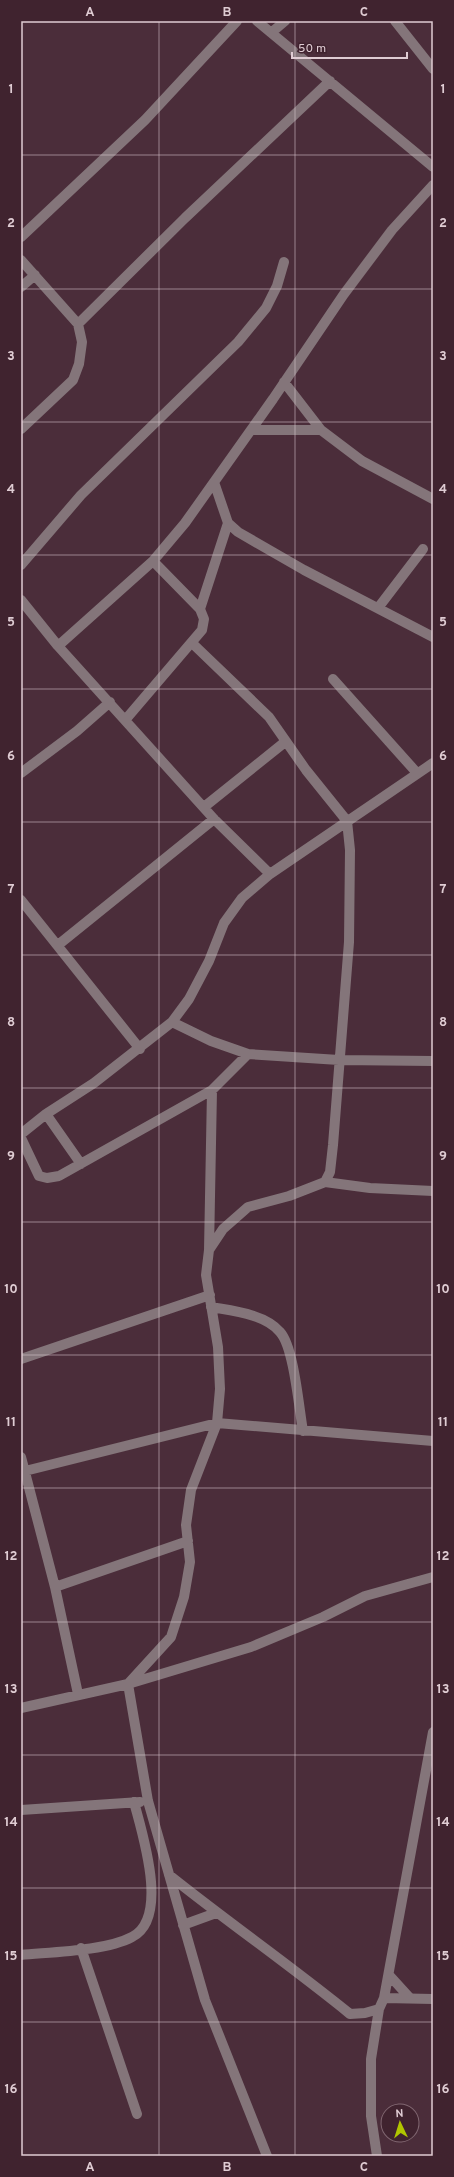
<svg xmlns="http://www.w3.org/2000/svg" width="454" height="2177" font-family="Overpass,sans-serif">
  <rect width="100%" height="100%" fill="#4b2d3a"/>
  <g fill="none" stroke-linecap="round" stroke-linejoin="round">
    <!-- minor -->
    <path stroke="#84757a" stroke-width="10" d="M257,21L433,167
      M395,21L433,69
      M272,32L285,21
      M21,237L145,120L237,21
      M21,260L78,324L82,342L79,364L73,380L21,429
      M21,287L35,275
      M78,324L185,218L330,81
      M284,382L321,430L362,461L433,499
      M251,430H321
      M214,482L228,523L238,532L304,570L433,637
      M21,565L81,495L238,342L266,308L277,286L284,262
      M21,600L58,646L214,819L270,874
      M378,608L423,549
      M200,609L228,523
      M192,643L269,717L306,770L347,821L350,850L349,942L333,1145L330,1172L325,1182
      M58,646L153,561L185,523L273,399L344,294L392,230L433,185
      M333,679L417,773
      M126,719L202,630L204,619L200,609L153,561
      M21,773L77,731L110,702
      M204,807L285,742
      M21,900L140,1049
      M58,945L214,819
      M172,1022L211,1041L248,1054L339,1060L433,1061
      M46,1114L81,1164
      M21,1134L46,1114L94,1083L172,1022L189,999L209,961L224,923L242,898L270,874L433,763
      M21,1138L39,1176L47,1178L59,1176L212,1090L248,1054
      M209,1250L212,1090
      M211,1307C233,1311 265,1314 280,1332C294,1347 299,1409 303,1431
      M21,1359L210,1295
      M21,1457L55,1587L78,1694
      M25,1471L217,1423L433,1441
      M55,1587L188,1541
      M21,1708L128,1684L251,1647L323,1617L365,1596L433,1577
      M21,1810L140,1802
      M169,1875C229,1923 291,1966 350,2014L365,2013L379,2009L384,1998L433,1732
      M183,1925L216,1913
      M81,1948L137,2114
      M21,1955C52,1952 106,1951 132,1937C170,1918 142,1833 134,1802
      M389,1975L409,1997
      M384,1998L433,1999
      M267,2156L205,2000L148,1801L128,1684L171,1637L184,1597L190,1562L186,1525L191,1490L217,1423L220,1389L218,1347L206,1275L209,1250L223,1229L248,1207L289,1196L325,1182L370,1188L433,1191
      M377,2156L371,2116V2059L379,2009"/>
  </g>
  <!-- grid -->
  <path fill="none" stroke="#dfccd3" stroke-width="1" stroke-opacity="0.55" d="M159,21V2156M295,21V2156M21,155H433M21,289H433M21,422H433M21,555H433M21,689H433M21,822H433M21,955H433M21,1088H433M21,1222H433M21,1355H433M21,1488H433M21,1622H433M21,1755H433M21,1888H433M21,2022H433"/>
  <!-- border -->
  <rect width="454" height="2177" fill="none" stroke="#40232f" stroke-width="44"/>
  <!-- north arrow -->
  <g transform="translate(400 2123) rotate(356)"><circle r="19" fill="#40232f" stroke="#806771"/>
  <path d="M0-3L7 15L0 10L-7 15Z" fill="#b1c500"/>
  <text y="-6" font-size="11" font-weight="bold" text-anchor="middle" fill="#dfccd3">N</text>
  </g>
  <!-- scale -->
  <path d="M292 52v6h115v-6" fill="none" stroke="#dfccd3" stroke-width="2"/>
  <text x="298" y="52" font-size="12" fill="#dfccd3" stroke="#40232f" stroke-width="3" paint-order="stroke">50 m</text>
  <rect x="22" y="22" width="410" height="2133" fill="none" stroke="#dfccd3" stroke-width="1.5"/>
  <g font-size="13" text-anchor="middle" font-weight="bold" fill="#dfccd3">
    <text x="90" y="16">A</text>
    <text x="227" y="16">B</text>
    <text x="364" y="16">C</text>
    <text x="11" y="93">1</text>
    <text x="443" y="93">1</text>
    <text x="11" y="227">2</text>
    <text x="443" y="227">2</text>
    <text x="11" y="360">3</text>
    <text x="443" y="360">3</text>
    <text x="11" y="493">4</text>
    <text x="443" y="493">4</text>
    <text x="11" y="626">5</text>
    <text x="443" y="626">5</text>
    <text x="11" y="760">6</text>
    <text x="443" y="760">6</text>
    <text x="11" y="893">7</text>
    <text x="443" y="893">7</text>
    <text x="11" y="1026">8</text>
    <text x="443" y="1026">8</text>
    <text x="11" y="1160">9</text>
    <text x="443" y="1160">9</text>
    <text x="11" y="1293">10</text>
    <text x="443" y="1293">10</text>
    <text x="11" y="1426">11</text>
    <text x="443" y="1426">11</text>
    <text x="11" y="1560">12</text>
    <text x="443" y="1560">12</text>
    <text x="11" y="1693">13</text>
    <text x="443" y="1693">13</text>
    <text x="11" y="1826">14</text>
    <text x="443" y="1826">14</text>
    <text x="11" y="1960">15</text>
    <text x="443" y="1960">15</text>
    <text x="11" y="2093">16</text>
    <text x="443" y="2093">16</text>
    <text x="90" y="2171">A</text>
    <text x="227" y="2171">B</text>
    <text x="364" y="2171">C</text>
  </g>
</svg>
